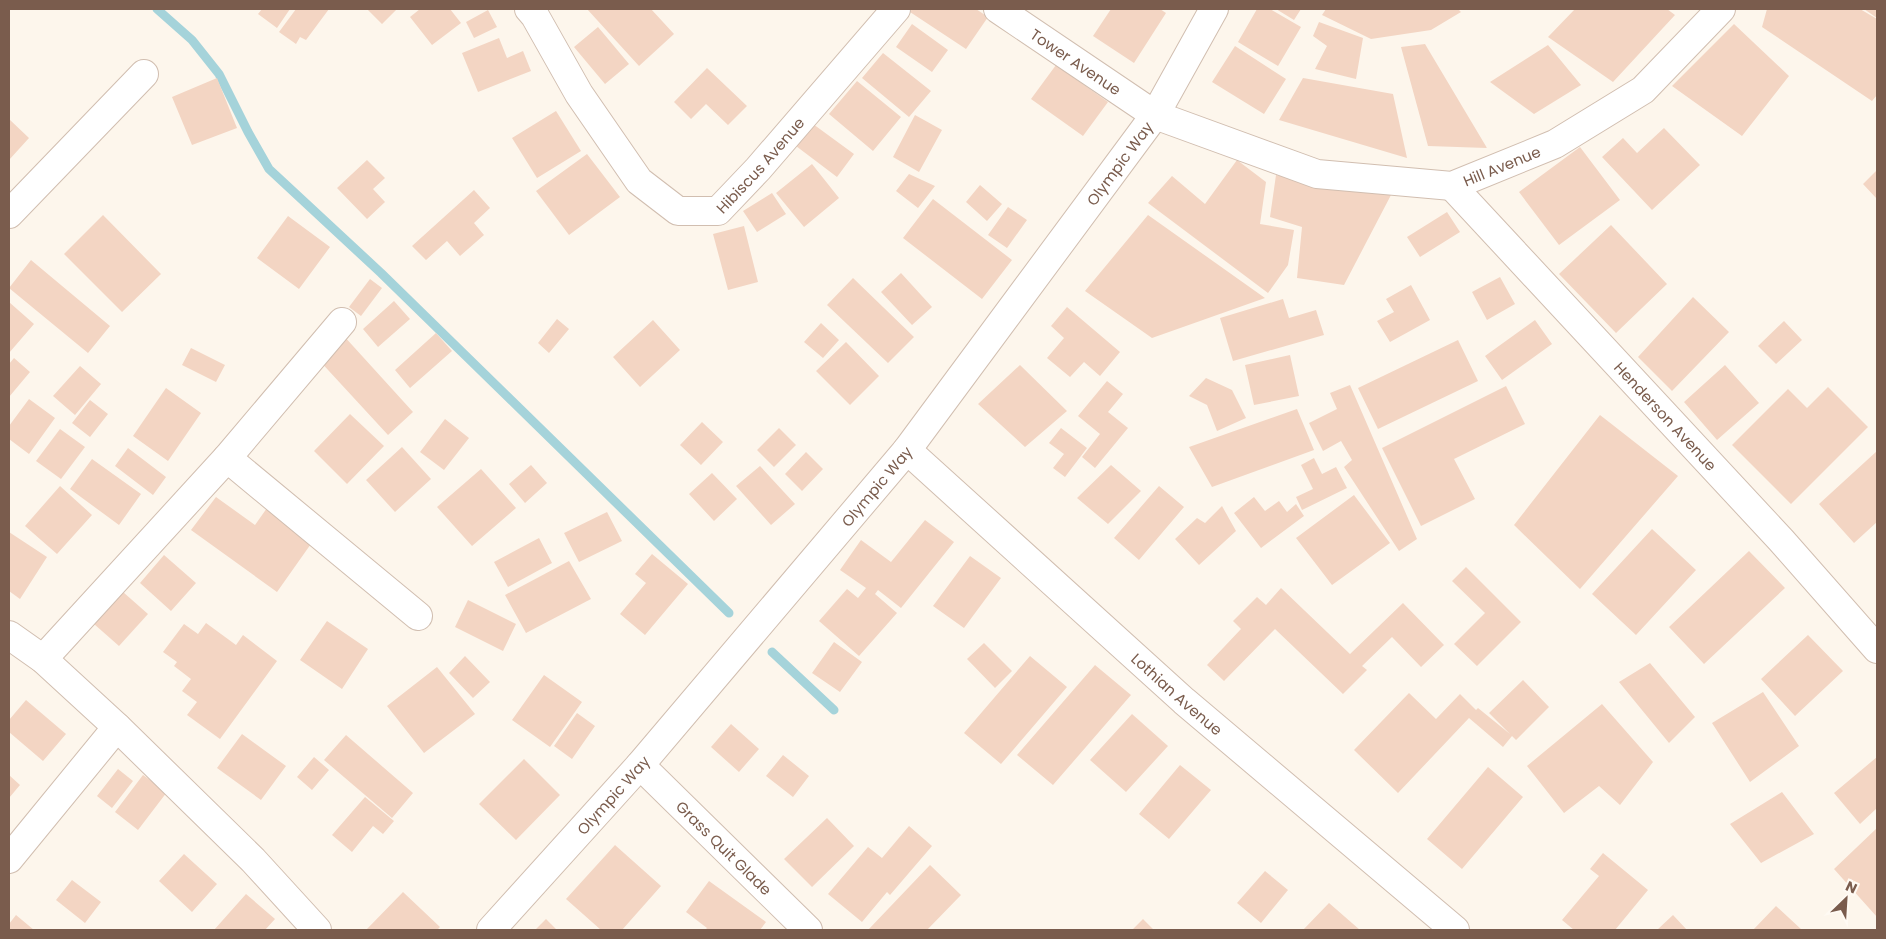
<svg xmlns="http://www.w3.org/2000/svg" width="1886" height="939" font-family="Poppins,sans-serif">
  <rect width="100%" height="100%" fill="#fdf6ec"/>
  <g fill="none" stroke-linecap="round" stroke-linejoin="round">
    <!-- stream -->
    <path stroke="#a5d3da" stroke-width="9" d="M157,9L192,40L219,74L248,132L269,169L381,273L729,613
      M772,652L834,710"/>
  </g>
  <!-- building -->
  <path fill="#f3d5c3" d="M262,9H290L277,28L258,14Z
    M296,9L300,10L301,9H329L306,40L300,37L296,44L279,32Z
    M367,9H397L382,24Z
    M420,9H450L461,23L432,45L410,17Z
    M587,9H651L674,34L639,66Z
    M912,9H976L988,17L966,49L910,12Z
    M1111,9H1160L1166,13L1134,63L1093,36Z
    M1257,9H1270L1301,27L1278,66L1238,42Z
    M1276,9H1301L1294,20Z
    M1326,9H1458L1461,12L1431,30L1371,39L1322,15Z
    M1575,9H1667L1675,15L1613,82L1548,37Z
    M1767,9H1860L1877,19V95L1872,101L1762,27Z
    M1864,9H1877V18Z
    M488,10L497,27L474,38L466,22Z
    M1319,22L1363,38L1356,79L1315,69L1327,46L1313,36Z
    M912,24L948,50L932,72L896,47Z
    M1734,24L1789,76L1742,136L1672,86Z
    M598,27L629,64L605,84L574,47Z
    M499,38L507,58L523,51L531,71L478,92L462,53Z
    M1425,44L1487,148L1428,146L1401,47Z
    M1548,45L1581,85L1534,114L1490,82Z
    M1235,46L1286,79L1264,114L1212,82Z
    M883,53L931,91L909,117L862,78Z
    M1056,65L1108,102L1083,136L1031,99Z
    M707,68L747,106L728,125L706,104L691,119L674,102Z
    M217,78L237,128L192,145L172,97Z
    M1303,78L1393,94L1407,158L1279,120Z
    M857,81L901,117L873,151L829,114Z
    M556,111L581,151L537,178L512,138Z
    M915,115L942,130L919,172L893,157Z
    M9,119L29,138L9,160Z
    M813,124L854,154L837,177L796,146Z
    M1664,128L1700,165L1652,210L1602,157L1623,138L1637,153Z
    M1580,147L1620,200L1559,245L1519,192Z
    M587,154L620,197L569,235L536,191Z
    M367,160L385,178L373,189L385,202L367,219L337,188Z
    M1237,160L1266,182L1260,224L1294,230L1288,265L1268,293L1148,203L1172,176L1205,204Z
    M812,164L839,198L804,227L776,193Z
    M1877,170V199L1863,184Z
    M909,174L935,186L918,208L896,191Z
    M1276,175L1391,195L1344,285L1297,278L1302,227L1270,217Z
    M980,185L1002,204L987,221L966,202Z
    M474,190L490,208L474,223L484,235L460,256L447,241L426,260L412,246Z
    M772,193L786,214L757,232L743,211Z
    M933,199L1012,260L982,299L903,238Z
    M1008,207L1027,220L1007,248L988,235Z
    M1447,212L1460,232L1420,257L1407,237Z
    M103,215L161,274L122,312L64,254Z
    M1148,215L1265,298L1152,338L1085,291Z
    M288,216L330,247L299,289L257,258Z
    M1611,225L1667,284L1616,333L1559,274Z
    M744,226L758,282L728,290L713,234Z
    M31,260L110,326L88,353L9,288Z
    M901,273L932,307L912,325L881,292Z
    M1500,277L1515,304L1487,320L1472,292Z
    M853,278L914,337L888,363L827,305Z
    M370,279L382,288L361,316L349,307Z
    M1411,285L1430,320L1390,342L1377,321L1394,312L1386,299Z
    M1693,297L1729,332L1672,391L1638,357Z
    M1283,299L1289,318L1316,310L1324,335L1233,361L1220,318Z
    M394,301L410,319L378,347L363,329Z
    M9,302L34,324L9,353Z
    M1067,307L1120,352L1100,376L1084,362L1070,377L1047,358L1064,338L1051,326Z
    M557,319L569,329L549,353L538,343Z
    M653,320L680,350L640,387L613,357Z
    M1535,320L1552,344L1502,380L1485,356Z
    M1784,321L1802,340L1776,364L1758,346Z
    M821,323L839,340L823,358L804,342Z
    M436,333L452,351L410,388L395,370Z
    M343,335L413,412L388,435L317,358Z
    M1458,340L1478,381L1378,429L1358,388Z
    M846,342L879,376L850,405L816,371Z
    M191,348L225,365L216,382L182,365Z
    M1290,355L1299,396L1254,405L1245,365Z
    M14,358L30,372L9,397V364Z
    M1020,365L1067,411L1025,447L978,404Z
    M1725,365L1759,403L1717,440L1684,402Z
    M80,366L101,384L75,415L53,396Z
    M1206,378L1232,390L1246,418L1217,431L1207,405L1189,396Z
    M1107,381L1123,394L1108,412L1128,428L1095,468L1082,457L1100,434L1078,416Z
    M1350,385L1417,539L1399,551L1344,467L1352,460L1341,441L1323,451L1309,423L1337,409L1330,393Z
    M1506,386L1525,424L1454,459L1475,499L1421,526L1382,448Z
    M1828,387L1868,427L1791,504L1732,445L1788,389L1807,408Z
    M166,388L201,413L168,461L133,436Z
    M29,399L55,418L29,454L9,439V426Z
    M90,400L108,414L90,437L72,423Z
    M1297,409L1314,450L1212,487L1189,447Z
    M350,414L384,446L347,484L314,451Z
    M1600,415L1678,476L1580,589L1514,525Z
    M445,419L469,438L444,470L420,452Z
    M702,422L723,442L701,465L680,445Z
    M779,428L796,445L774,467L757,450Z
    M1061,428L1087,448L1065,477L1053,468L1064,454L1049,443Z
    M60,429L85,447L61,479L36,461Z
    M402,447L431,479L395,512L366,480Z
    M128,448L166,477L153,495L115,466Z
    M1877,451V522L1854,543L1819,504Z
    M806,452L823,469L802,491L785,474Z
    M1314,458L1322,474L1336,467L1347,488L1302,510L1296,497L1313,489L1301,465Z
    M92,459L141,494L119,525L70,489Z
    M531,465L547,483L525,503L509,484Z
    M1111,465L1141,491L1108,524L1077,498Z
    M760,466L795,504L771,525L736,486Z
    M481,469L516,508L472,546L437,507Z
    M712,473L737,499L714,521L689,494Z
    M60,486L92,515L57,554L25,526Z
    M1159,486L1184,507L1139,560L1114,538Z
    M1354,495L1390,543L1332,585L1296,538Z
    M216,497L255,525L267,508L313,541L277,592L191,530Z
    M1254,497L1265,511L1279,501L1287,512L1296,504L1304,516L1261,548L1234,513Z
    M1222,506L1236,531L1199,565L1175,539L1197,518L1205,523Z
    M607,512L622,541L579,562L564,533Z
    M925,520L954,542L901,608L878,590L875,594L897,613L859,656L819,621L847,589L858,598L866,588L840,570L861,540L891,562Z
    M1652,529L1696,570L1636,635L1592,594Z
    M9,532L47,557L20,599L9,591Z
    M539,538L552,563L508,587L494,562Z
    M1749,551L1785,588L1704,664L1669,627Z
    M652,554L688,584L645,635L620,614L646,583L635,574Z
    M164,555L196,583L171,611L140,583Z
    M970,556L1001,578L964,628L933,606Z
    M569,561L591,599L526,633L505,595Z
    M1466,567L1521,622L1477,666L1454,644L1485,613L1452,581Z
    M1281,588L1350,654L1403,603L1444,645L1421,667L1392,637L1362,666L1367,670L1343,694L1275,629L1224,681L1207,665L1241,629L1233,621L1257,597L1266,605Z
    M123,592L148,614L119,646L94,624Z
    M468,600L516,624L503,651L455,627Z
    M327,621L368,649L342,689L300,660Z
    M206,623L236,645L243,635L277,661L220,739L187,715L197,702L182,691L191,679L174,666L177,662L163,652L184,624L198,634Z
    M1808,635L1843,671L1795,716L1761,679Z
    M834,642L862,662L840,692L812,673Z
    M984,643L1012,671L995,688L967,659Z
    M465,656L490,682L473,698L449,673Z
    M1030,656L1067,687L1001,764L964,733Z
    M1650,663L1695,717L1669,743L1619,682Z
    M1095,665L1131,695L1053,785L1017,755Z
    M437,667L475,714L424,753L387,706Z
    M544,675L582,702L550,747L512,720Z
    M1523,680L1549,707L1516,740L1512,736L1503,747L1469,718L1398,793L1354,750L1409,693L1436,719L1460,694L1476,710L1478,708L1510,734L1489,713Z
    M1763,692L1799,746L1750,782L1712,723Z
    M26,700L66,734L43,761L9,732V720Z
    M1602,704L1653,762L1620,805L1599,786L1564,813L1527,766Z
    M577,713L595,726L572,759L554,746Z
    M1132,714L1168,746L1126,792L1090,760Z
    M731,724L759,749L739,772L711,747Z
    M242,734L286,766L261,800L217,768Z
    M346,735L413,793L392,818L324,760Z
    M783,755L809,776L793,797L766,776Z
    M314,757L329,770L312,790L297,777Z
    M1877,757V808L1860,824L1834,793Z
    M524,759L560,795L516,840L479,804Z
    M1180,765L1211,790L1169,839L1139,814Z
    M1488,767L1523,797L1462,869L1427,839Z
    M118,769L133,781L112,808L97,796Z
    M9,775L20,785L9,798Z
    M143,775L167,792L138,830L115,812Z
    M1782,792L1814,834L1761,863L1730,824Z
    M365,797L394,821L383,834L373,826L352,852L332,835Z
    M827,818L854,846L812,887L784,859Z
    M909,826L932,846L890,895L887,892L862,922L828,894L868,847L882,858Z
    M1877,828V917L1834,869Z
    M615,845L661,886L622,930H601L566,899Z
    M1603,853L1648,890L1615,930H1574L1562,920L1599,876L1590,869Z
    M184,854L217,884L192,912L159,881Z
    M930,865L961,895L927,930H868Z
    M1265,871L1288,890L1261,923L1237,903Z
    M72,880L101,902L85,923L56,900Z
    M709,881L766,922L760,930H705L707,928L686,912Z
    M403,892L440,927L437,930H366Z
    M246,894L275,919L265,930H214Z
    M1329,903L1360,930H1303Z
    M1776,906L1802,930H1753Z
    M16,915L34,930H9V924Z
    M1673,915L1687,930H1657Z
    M546,919L557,930H535Z
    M1143,919L1154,930H1132Z"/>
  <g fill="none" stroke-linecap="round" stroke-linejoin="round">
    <defs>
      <g id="minor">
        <path id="s1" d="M529,9L535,16L579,94L639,181L678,211H718L758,169L896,9"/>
        <path id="s2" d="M998,9L1155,115L1317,174L1452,186L1555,144L1643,90L1721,9"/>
        <path id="s3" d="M1452,186L1781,540L1877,649"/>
        <path d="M9,214L144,74"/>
        <path id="s4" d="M907,450L1184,701L1455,930"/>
        <path d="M227,458L342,322"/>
        <path d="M9,635L43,659L117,727L253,860L317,930"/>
        <path d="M43,659L227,458L418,616"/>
        <path id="s5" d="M640,765L808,930"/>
        <path d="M9,859L117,727"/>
        <path id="s6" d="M491,930L640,765L907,450L1155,115L1214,9"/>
      </g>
    </defs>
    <!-- minor casing -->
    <use href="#minor" stroke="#d1beb0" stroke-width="30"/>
    <!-- minor -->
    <use href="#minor" stroke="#fff" stroke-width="28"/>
  </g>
  <g text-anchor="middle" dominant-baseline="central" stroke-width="4" stroke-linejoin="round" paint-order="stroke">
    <!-- street labels -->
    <g font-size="15" fill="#7a5c4d" stroke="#fffaf3">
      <text stroke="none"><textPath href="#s2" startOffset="94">Tower Avenue</textPath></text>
      <text stroke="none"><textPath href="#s1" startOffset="356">Hibiscus Avenue</textPath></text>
      <text stroke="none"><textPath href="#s6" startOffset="992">Olympic Way</textPath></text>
      <text stroke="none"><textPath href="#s2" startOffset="551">Hill Avenue</textPath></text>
      <text stroke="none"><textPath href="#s3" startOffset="314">Henderson Avenue</textPath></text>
      <text stroke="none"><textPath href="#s6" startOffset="588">Olympic Way</textPath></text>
      <text stroke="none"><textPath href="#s4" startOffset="364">Lothian Avenue</textPath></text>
      <text stroke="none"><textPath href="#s6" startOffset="182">Olympic Way</textPath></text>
      <text stroke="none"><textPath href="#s5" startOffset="118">Grass Quit Glade</textPath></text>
    </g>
  </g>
  <!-- border -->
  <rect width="1886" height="939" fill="none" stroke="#7a5c4d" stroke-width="20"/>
  <!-- north arrow -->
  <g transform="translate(1846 899) rotate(25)" stroke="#fffaf3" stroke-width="4" paint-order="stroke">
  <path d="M0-4L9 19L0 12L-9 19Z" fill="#7a5c4d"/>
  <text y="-8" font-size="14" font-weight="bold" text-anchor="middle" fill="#7a5c4d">N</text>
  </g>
</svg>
